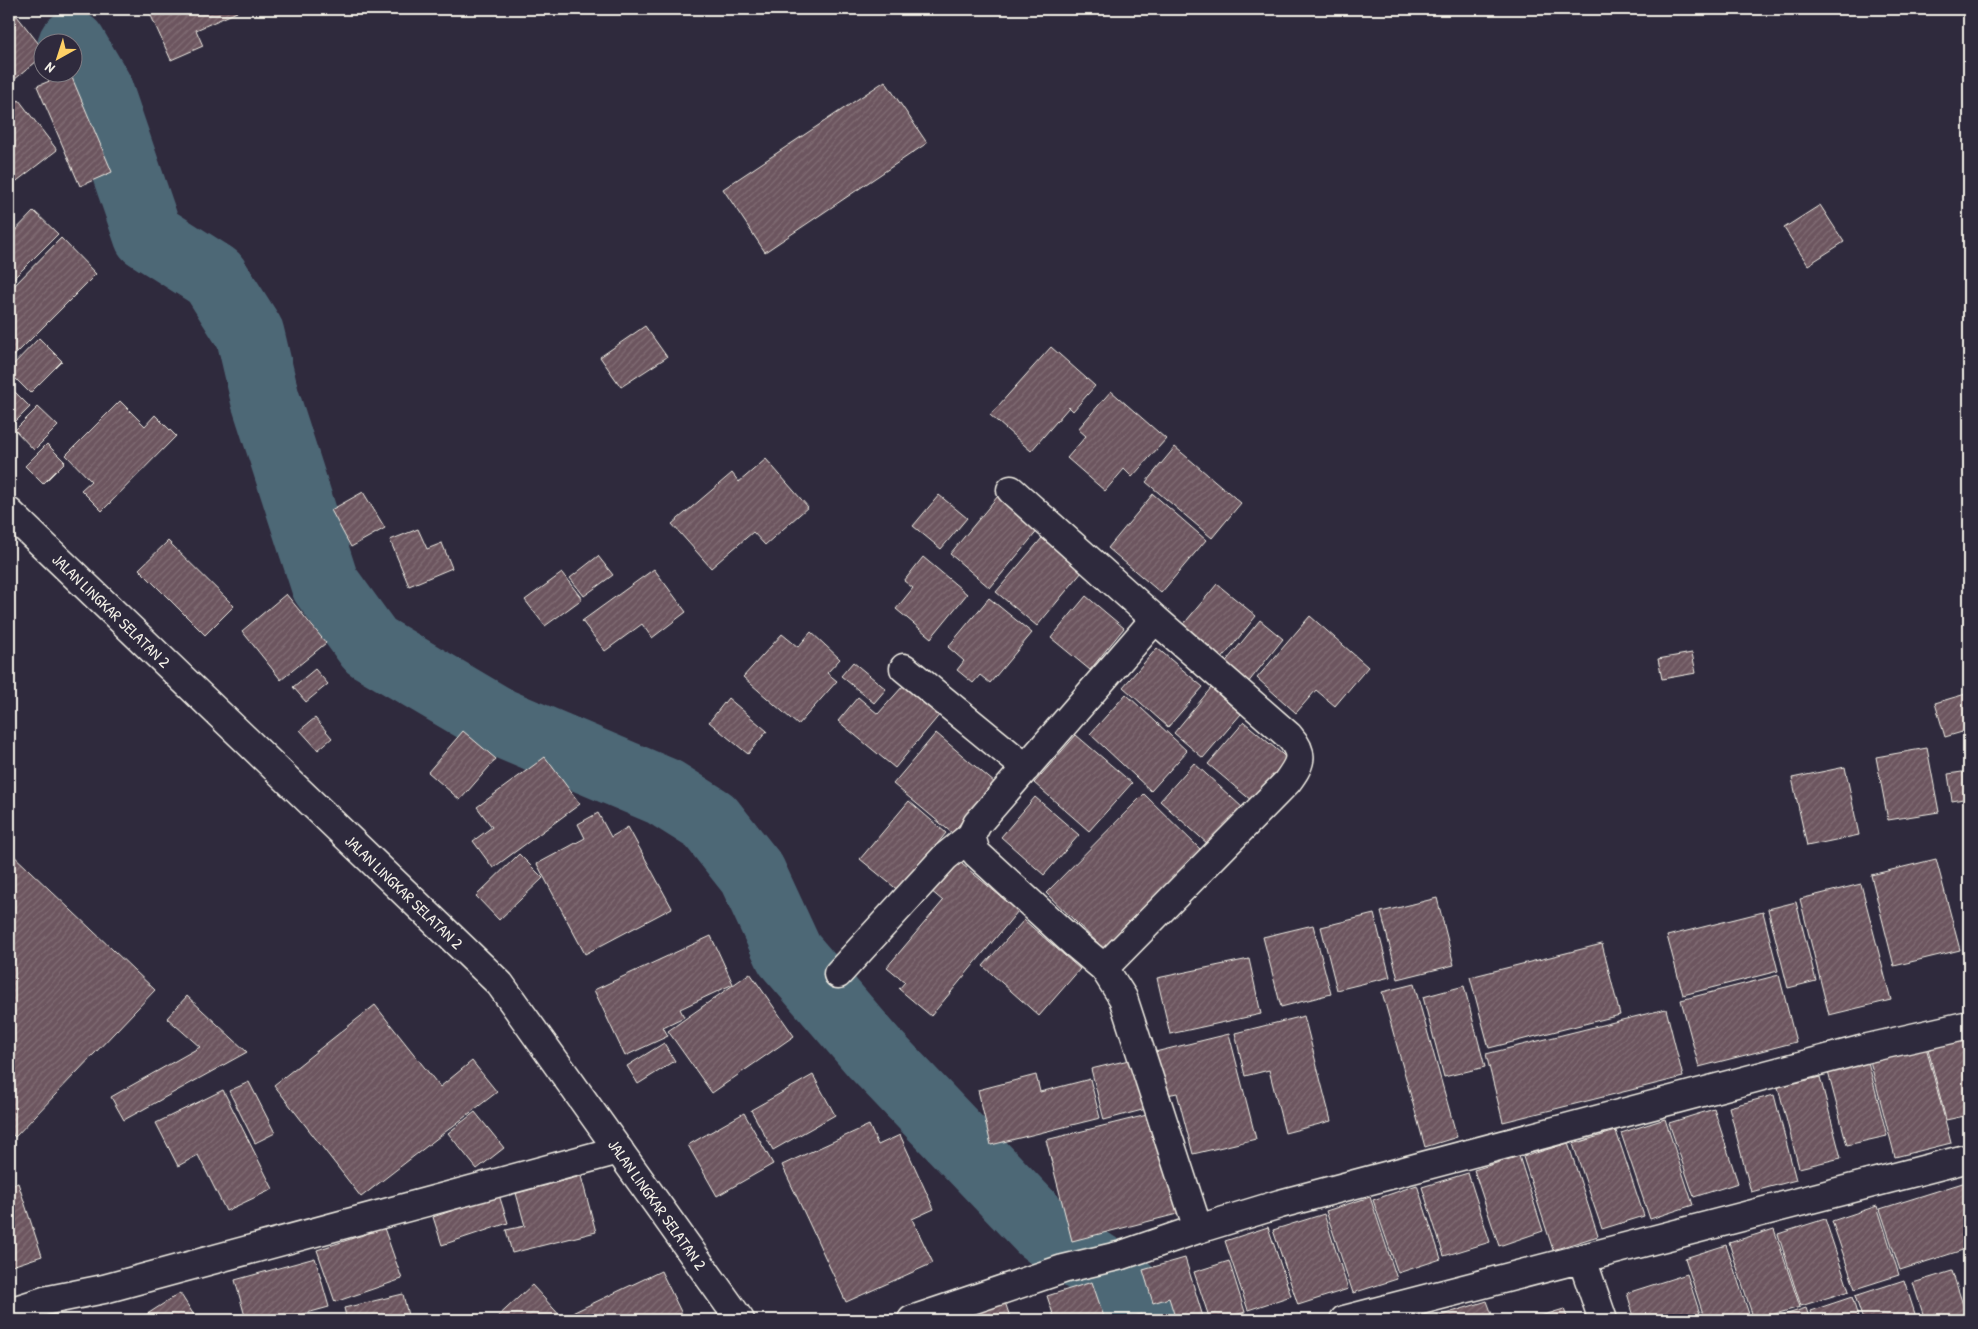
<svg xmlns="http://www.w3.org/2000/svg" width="1978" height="1329" font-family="'Patrick Hand',sans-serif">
  <defs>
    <pattern id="building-hatch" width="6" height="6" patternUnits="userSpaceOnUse" patternTransform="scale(1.25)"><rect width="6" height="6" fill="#6c555e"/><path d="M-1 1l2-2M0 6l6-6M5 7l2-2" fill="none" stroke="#826e75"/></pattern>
  </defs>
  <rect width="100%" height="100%" fill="#2f2a3d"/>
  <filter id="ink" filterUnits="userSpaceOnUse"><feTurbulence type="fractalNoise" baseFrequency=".02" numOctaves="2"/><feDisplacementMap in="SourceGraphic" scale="10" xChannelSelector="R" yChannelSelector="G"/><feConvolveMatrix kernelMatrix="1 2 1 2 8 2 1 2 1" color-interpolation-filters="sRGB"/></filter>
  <g filter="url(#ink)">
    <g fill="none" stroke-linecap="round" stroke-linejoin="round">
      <!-- river -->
      <path stroke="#4d6776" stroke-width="69" d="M72,45L98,89L148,235L214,277L250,334L265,398L325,584L370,646L499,722L664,792L710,821L752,874L789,954L875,1054L1041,1228L1059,1242L1107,1273L1141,1301L1153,1320"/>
    </g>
    <!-- building -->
    <path fill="url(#building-hatch)" stroke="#f4f1e8" d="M148,9H236L237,12L196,30L203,46L171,60Z
      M17,16L42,48V57L9,84V22Z
      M70,73L112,172L80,186L37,86Z
      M885,81L927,143L765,252L723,189Z
      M19,100L57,150L9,187V107Z
      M1820,205L1844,242L1808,265L1784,228Z
      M34,211L58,234L9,283V237Z
      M61,238L96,274L11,359L9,358V291Z
      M645,326L667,357L621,387L600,357Z
      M39,338L62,361L30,393L9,372V369Z
      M1051,347L1095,386L1073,411L1069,407L1031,451L990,415Z
      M9,386L30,407L9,428Z
      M1111,391L1166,439L1132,477L1124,469L1105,491L1067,458L1086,436L1078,429Z
      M120,401L145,426L155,415L176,436L102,511L81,490L91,481L66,455Z
      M38,407L58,426L34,450L15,430Z
      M47,444L65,462L43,484L25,466Z
      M1175,447L1241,503L1212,538L1146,482Z
      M766,459L808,507L765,545L753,532L711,568L672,524L732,473L739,482Z
      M363,492L385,528L351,547L331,510Z
      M1153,494L1206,540L1161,593L1108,548Z
      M939,495L967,518L941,549L913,526Z
      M998,496L1039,529L990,588L950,554Z
      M418,529L427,549L442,543L452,568L409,586L390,540Z
      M1042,538L1082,572L1037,626L996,592Z
      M168,541L234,606L205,635L139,569Z
      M598,556L613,575L584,596L570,578Z
      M923,557L967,594L931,638L896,609L913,588L904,581Z
      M654,569L686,612L652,638L642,624L605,651L582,621Z
      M562,573L582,599L545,626L525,600Z
      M1217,584L1256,616L1217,665L1177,632Z
      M286,594L326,643L281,680L242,631Z
      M1086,596L1124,628L1090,670L1051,638Z
      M989,598L1032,633L990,683L980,675L973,683L957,670L964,661L948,647Z
      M1310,616L1368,667L1335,706L1316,690L1296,713L1257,678Z
      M1260,620L1283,639L1247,684L1223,665Z
      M811,632L840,659L827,673L837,681L798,725L743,677L782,634L798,647Z
      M1157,648L1203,687L1168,727L1123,687Z
      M1692,653L1696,673L1662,679L1658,659Z
      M853,662L886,689L874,703L841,676Z
      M315,669L328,684L306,702L293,687Z
      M903,686L921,701L929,692L946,707L895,768L838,721L858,697L878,714Z
      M1211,688L1241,714L1203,758L1174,733Z
      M1969,693V730L1945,737L1935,703Z
      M1126,694L1187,751L1151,791L1090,734Z
      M728,698L767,731L748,754L709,722Z
      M315,718L332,738L318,750L300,730Z
      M1244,722L1288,759L1252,801L1208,764Z
      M463,731L496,759L460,800L428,772Z
      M936,733L995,783L952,833L893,784Z
      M1076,735L1132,783L1089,831L1034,783Z
      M1927,748L1939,812L1888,820L1876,757Z
      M545,757L580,804L493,868L473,841L492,827L477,807Z
      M1194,763L1243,808L1209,845L1160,801Z
      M1845,767L1859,835L1807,846L1792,778Z
      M1969,771V798L1952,801L1948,774Z
      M1144,794L1202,851L1105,950L1046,893Z
      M1035,797L1079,835L1044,875L1001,837Z
      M909,801L946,833L899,891L860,859Z
      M598,813L611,837L628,827L672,908L585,954L537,864L585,838L578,824Z
      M9,851L155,990L15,1137L9,1131Z
      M519,854L543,878L499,920L476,896Z
      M956,859L1018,911L931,1016L899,989L905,982L887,967L943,901L930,890Z
      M1936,859L1960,950L1894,966L1871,875Z
      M1861,884L1891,1000L1829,1015L1800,899Z
      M1437,898L1454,965L1398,979L1381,912Z
      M1796,902L1816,981L1788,988L1768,909Z
      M1763,912L1778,971L1683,995L1667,936Z
      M1374,914L1390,977L1337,990L1321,927Z
      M1024,920L1080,969L1039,1016L983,966Z
      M1313,925L1331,994L1281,1007L1263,937Z
      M711,936L733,984L680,1009L684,1017L663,1027L668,1036L625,1056L594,990Z
      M1602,944L1620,1015L1489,1048L1470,977Z
      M1249,959L1261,1014L1170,1034L1157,978Z
      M750,973L794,1036L712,1093L668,1031Z
      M1779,975L1796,1042L1699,1067L1681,1000Z
      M1414,984L1457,1137L1425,1147L1382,992Z
      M1464,986L1485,1067L1444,1077L1423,997Z
      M187,996L247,1052L124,1120L111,1097L200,1047L167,1018Z
      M375,1005L440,1087L472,1061L497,1092L361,1197L274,1085Z
      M1666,1009L1683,1077L1503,1122L1486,1054Z
      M1304,1016L1331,1121L1285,1133L1269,1070L1245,1076L1235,1033Z
      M1969,1030V1115L1946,1120L1926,1041Z
      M1229,1034L1256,1139L1193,1154L1177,1093L1162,1096L1151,1053Z
      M664,1043L675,1061L638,1084L627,1066Z
      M1925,1043L1951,1143L1895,1157L1869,1057Z
      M1867,1058L1887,1136L1847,1145L1827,1068Z
      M1133,1059L1146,1109L1104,1120L1091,1069Z
      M813,1075L835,1115L773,1150L751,1110Z
      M1036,1075L1040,1092L1090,1079L1100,1118L991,1145L978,1090Z
      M1820,1077L1841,1158L1799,1168L1778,1087Z
      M249,1082L275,1133L255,1143L229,1091Z
      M223,1090L273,1189L226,1211L198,1155L178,1166L156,1123Z
      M1774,1095L1796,1180L1751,1192L1729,1107Z
      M1714,1109L1738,1183L1694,1197L1669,1123Z
      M475,1112L504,1148L477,1169L448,1133Z
      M744,1113L773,1164L717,1196L688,1145Z
      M1155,1113L1181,1213L1072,1241L1046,1140Z
      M1665,1119L1693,1205L1650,1219L1621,1133Z
      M869,1125L878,1145L900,1135L934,1209L912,1219L933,1263L846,1302L782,1165Z
      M1616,1131L1644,1216L1602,1229L1573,1144Z
      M1568,1143L1598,1236L1553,1250L1523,1157Z
      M1519,1156L1543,1231L1499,1246L1474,1170Z
      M1468,1173L1490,1242L1444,1256L1422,1187Z
      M581,1176L596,1232L512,1253L506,1230L525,1226L516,1193Z
      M1969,1181V1248L1900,1270L1880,1209Z
      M18,1183L42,1256L9,1267V1186Z
      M1417,1185L1441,1259L1398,1273L1373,1200Z
      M499,1195L508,1223L442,1245L433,1217Z
      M1370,1197L1397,1279L1353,1293L1326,1211Z
      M1877,1206L1899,1275L1855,1289L1832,1221Z
      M1324,1214L1348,1289L1298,1305L1273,1230Z
      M1825,1219L1849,1291L1801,1306L1778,1234Z
      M1268,1227L1291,1296L1248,1310L1225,1241Z
      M384,1228L402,1279L335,1302L317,1250Z
      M1774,1229L1800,1307L1754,1320L1729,1243Z
      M1726,1245L1751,1320H1705L1685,1258Z
      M315,1258L329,1307L281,1320H246L235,1280Z
      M1185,1258L1204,1320H1176L1169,1298L1153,1303L1143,1270Z
      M1229,1261L1245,1312L1219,1320H1210L1194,1272Z
      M1969,1267V1290L1963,1269Z
      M661,1271L685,1320H568L566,1316Z
      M1952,1271L1968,1320H1925L1913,1283Z
      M1687,1274L1702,1320H1635L1627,1293Z
      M1904,1280L1917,1320H1863L1855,1296Z
      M1092,1282L1105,1320H1055L1047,1296Z
      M532,1285L564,1320H494Z
      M180,1293L197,1320H138Z
      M403,1294L409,1320H347L344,1308Z
      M1852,1297L1859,1320H1813L1810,1311Z
      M1487,1301L1494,1320H1426Z
      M1005,1302L1011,1320H963L962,1315Z
      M1806,1308L1810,1320H1769Z
      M1564,1309L1568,1320H1527Z
      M1141,1314L1143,1320H1122Z"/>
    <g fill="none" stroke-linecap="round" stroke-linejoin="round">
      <defs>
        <path id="minor" d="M1011,490L1155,619
          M904,668L1026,768
          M971,836L976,853L1073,942L1104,968L1123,998L1198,1229
          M838,974L945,857L971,836L977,824L1155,619L1289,736C1306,755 1300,764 1287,782L1104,968
          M1582,1259L1603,1320
          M9,1312L44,1301L104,1289L619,1150
          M912,1320L1063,1269L1122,1255L1198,1229L1280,1204L1868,1048L1969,1025
          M1344,1320L1969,1158"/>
        <g id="highway">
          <path id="s1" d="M9,512L500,984L740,1320"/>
        </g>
      </defs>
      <!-- minor casing -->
      <use href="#minor" stroke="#f4f1e8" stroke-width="31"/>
      <!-- highway casing -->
      <use href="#highway" stroke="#f4f1e8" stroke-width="31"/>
      <!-- minor -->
      <use href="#minor" stroke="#2f2a3d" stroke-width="28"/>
      <!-- highway -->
      <use href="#highway" stroke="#2f2a3d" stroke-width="28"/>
    </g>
  </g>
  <g text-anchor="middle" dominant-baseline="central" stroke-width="5" stroke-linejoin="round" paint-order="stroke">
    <!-- street labels -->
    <g font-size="16" fill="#f4f1e8" stroke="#2f2a3d">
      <text stroke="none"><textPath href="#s1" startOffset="142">JALAN LINGKAR SELATAN 2</textPath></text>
      <text stroke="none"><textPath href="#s1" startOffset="548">JALAN LINGKAR SELATAN 2</textPath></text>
      <text stroke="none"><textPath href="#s1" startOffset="952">JALAN LINGKAR SELATAN 2</textPath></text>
    </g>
  </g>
  <!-- margin -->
  <rect width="1978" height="1329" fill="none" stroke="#2f2a3d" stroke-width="30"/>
  <rect x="15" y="15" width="1948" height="1299" fill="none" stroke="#f4f1e8" stroke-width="2" filter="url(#ink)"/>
  <!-- north arrow -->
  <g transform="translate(58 58) rotate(219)"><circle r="24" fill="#2f2a3d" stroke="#7e7a81"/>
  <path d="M0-4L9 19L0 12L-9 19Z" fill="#ffd166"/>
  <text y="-8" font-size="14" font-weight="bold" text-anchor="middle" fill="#f4f1e8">N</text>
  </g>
</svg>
